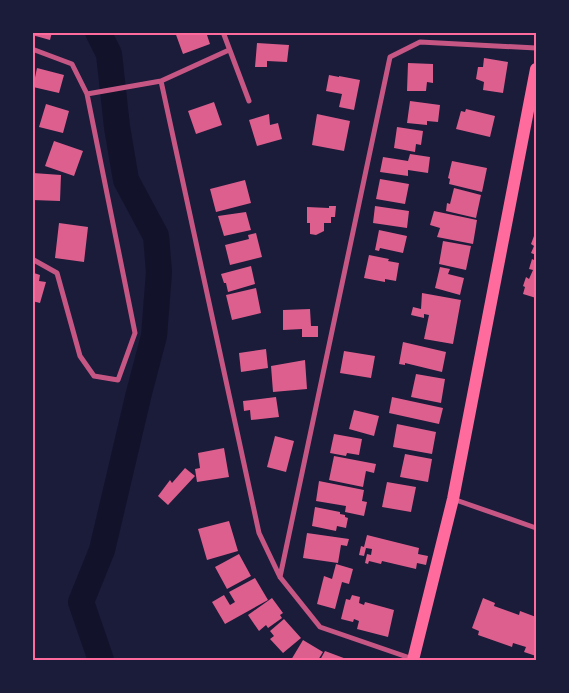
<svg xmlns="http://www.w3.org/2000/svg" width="569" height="693" font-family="'Archivo Narrow',sans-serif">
  <rect width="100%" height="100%" fill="#1b1b3a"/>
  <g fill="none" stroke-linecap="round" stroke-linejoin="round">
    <!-- river -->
    <path stroke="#12122b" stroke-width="26" d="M98,32L109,54L117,127L126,180L156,236L159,272L154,336L139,393L102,550L81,602L101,660"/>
  </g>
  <!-- building -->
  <path fill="#dd5f8e" d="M32,32H52L50,40L32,35Z
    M175,32H206L210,44L183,54Z
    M257,43L289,45L287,62L267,61V67H255Z
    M484,58L508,62L503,93L483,90L484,82L476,79L478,67H483Z
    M408,63L433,64V83L427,82L426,91H407Z
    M37,68L64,75L59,93L33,87Z
    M329,75L339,77V76L360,80L354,110L339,107L342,94L326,91Z
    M410,101L440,105L438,122L427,121V125L407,123Z
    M214,102L222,125L196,134L188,111Z
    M46,104L69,111L63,133L39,127Z
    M466,109L495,116L490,137L456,129L461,111L465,112Z
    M269,114L270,125L278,123L282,139L257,146L249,120Z
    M317,114L350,121L344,151L312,145Z
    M397,127L423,131L421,145L416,144L415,152L394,148Z
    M54,141L83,151L74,176L45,166Z
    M410,154L430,157L428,173L408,170V176L380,172L383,157L408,161Z
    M452,161L487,168L482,192L449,184L450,179L448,178Z
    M33,173L61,175L60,201L32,200Z
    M380,179L409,184L405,204L376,199Z
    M245,180L251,203L216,212L210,189Z
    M454,188L481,195L476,218L446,211L447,203L450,204Z
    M329,206H336L335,217H331V223H324V231L316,235L310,234V223H307V207L329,208Z
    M375,206L409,211L407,228L373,223Z
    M434,211L477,220L473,244L437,237L440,228L430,225Z
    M246,212L251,230L224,236L218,216Z
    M59,223L88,227L84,262L55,258Z
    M379,230L407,236L403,253L380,248L379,251L375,250Z
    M256,233L262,257L230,265L225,245L249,239L248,235Z
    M534,236L536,237V255L531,253L534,246L531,244Z
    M443,241L471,246L466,270L439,264Z
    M369,255L389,259L388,261L399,263L396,281L385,279V282L364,278Z
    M536,255V298L523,294L525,287L523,286L526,277L529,279L533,270L529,269L532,259L534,260Z
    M251,266L255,284L228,292L226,283H224L221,274Z
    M440,267L450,269L448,274L464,278L460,295L435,288Z
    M34,273L40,275L39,281L46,282L40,303L32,301Z
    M256,288L261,313L232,320L226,295Z
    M422,293L461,300L453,344L424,339L429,315L424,314V318L411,315L413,307L421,309Z
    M310,309L311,326H318V337H302V329L283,330V310Z
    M403,342L446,352L442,372L405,363V365L399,364Z
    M266,349L268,368L241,372L239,353Z
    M344,351L375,356L371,378L340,373Z
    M305,360L307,389L273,392L271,366Z
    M416,374L445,379L441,403L411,397Z
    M276,397L279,417L251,420L250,410L244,411L243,401Z
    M392,397L443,408L439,424L389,413Z
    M354,410L379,416L374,436L349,429Z
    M397,424L436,432L432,454L393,447Z
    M334,434L362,439L359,455L347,453L346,456L330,453Z
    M275,436L294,441L286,472L267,467Z
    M224,448L229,477L197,482L195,469L200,468L198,453Z
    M405,454L432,459L428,482L400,477Z
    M334,456L376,464L374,473L366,471L363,487L329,480Z
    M185,468L195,476L168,505L158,496L170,480L172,483Z
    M319,481L364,490L362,501L367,502L364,516L345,512L346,506L316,501Z
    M387,482L416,487L411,512L382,507Z
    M315,507L340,512V514L345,515V517L348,518L346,528L337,526L336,531L312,526Z
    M229,521L238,551L207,560L198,529Z
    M307,533L349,539L347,546L341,545L338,563L303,558Z
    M367,535L419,548L418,554L428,556L426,565L417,563L416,569L382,561L381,564L369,561L368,564L365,563L367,554L371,555L372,549L366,548L364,556L359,555L361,546L364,547Z
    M239,554L251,576L227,589L215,567Z
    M336,564L353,569L349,584L342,582L335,609L317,604L324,576L332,579Z
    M255,578L268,600L225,624L212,602L224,595L230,605L235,602L229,592Z
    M352,595L360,597L359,603L364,605L365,602L394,610L388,637L357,629L359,621L354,619L353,622L341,619L346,599L350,600Z
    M272,598L283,613L280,615L282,618L268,628L266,625L259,631L248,615Z
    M483,598L495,603L494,606L519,615L520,611L536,617V656L524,652L526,647L513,643L512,647L478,635L479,631L472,628Z
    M284,619L301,638L283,653L270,639L274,636L270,631Z
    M303,640L323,652L318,660H291Z
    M325,651L349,660H320Z"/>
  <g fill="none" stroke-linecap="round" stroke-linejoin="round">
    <!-- minor -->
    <path stroke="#c65784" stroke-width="5" d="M223,32L249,101
      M32,49L72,64L87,94L135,333L118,380L94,376L80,356L57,273L32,259
      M161,81L259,533L280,577L320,627L413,659
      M87,94L161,81L229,50
      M453,499L536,528
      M280,577L390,57L420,42L536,48"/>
    <!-- primary -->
    <path stroke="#ff6b9d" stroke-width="12" d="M413,660L453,499L536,69"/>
  </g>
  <!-- border -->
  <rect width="569" height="693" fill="none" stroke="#1b1b3a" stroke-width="68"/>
  <rect x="34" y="34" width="501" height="625" fill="none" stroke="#ff6b9d" stroke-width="2"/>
</svg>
